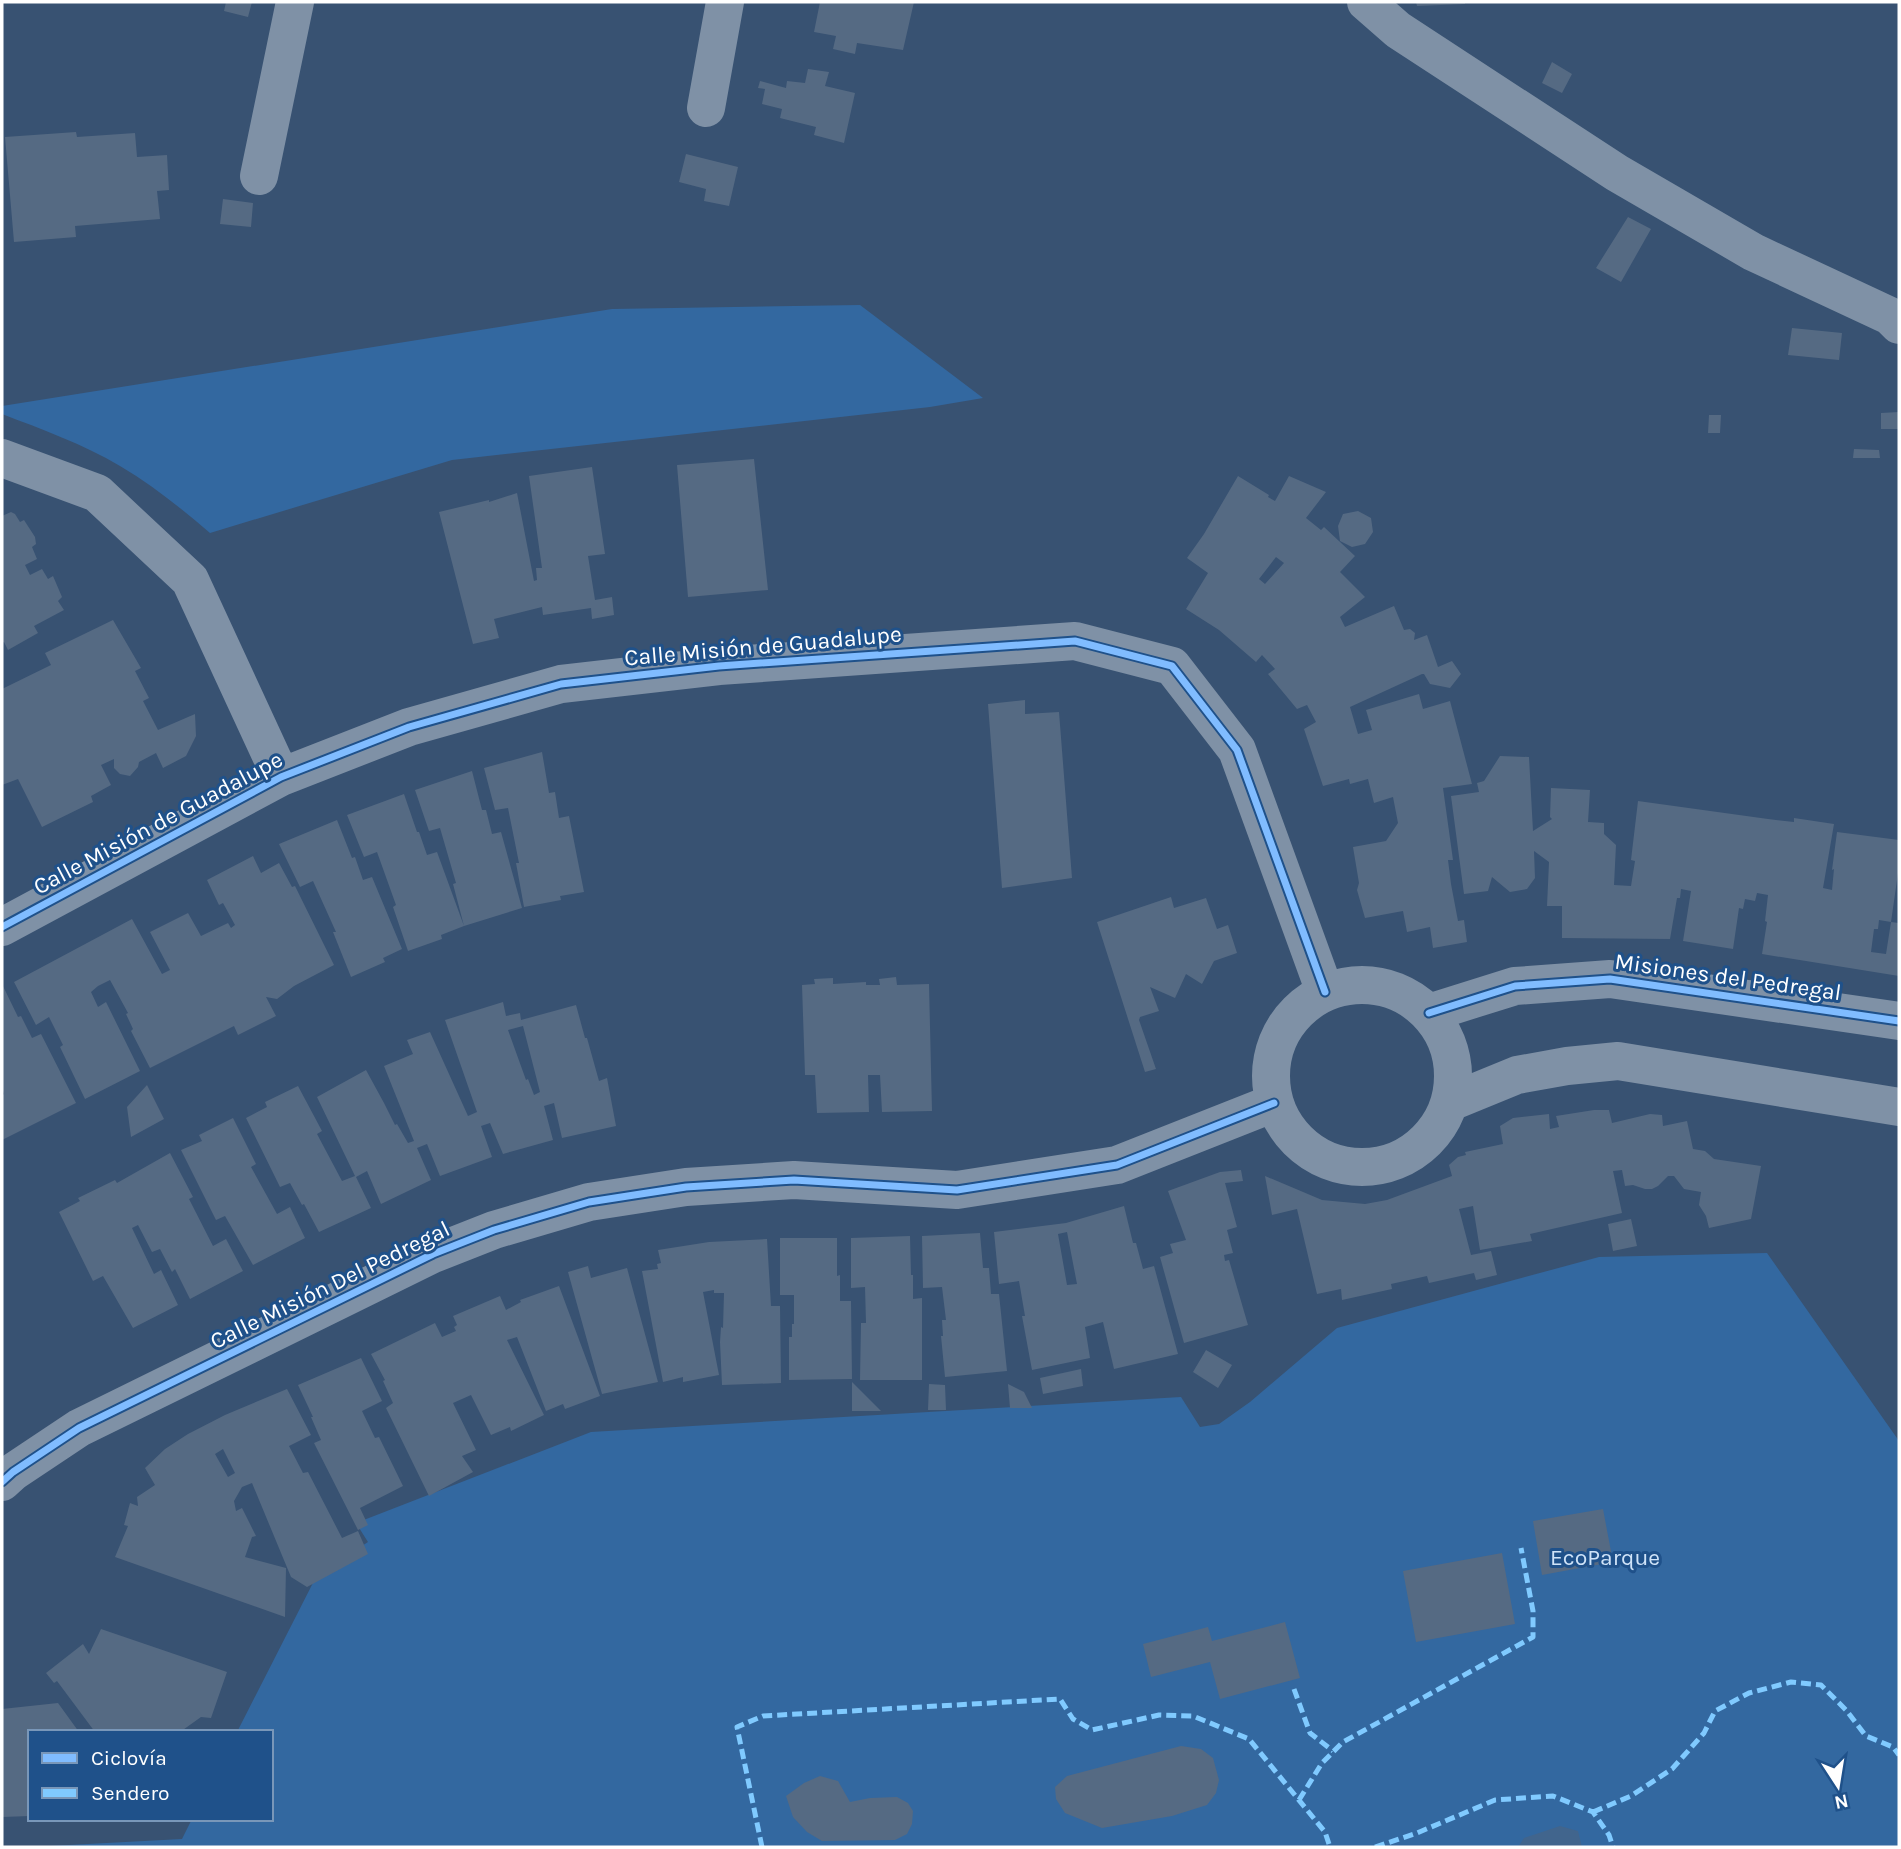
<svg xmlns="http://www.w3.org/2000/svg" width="1901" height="1849" font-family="Karla,sans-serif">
  <rect width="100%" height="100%" fill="#385272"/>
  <!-- green -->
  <path fill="#3368a0" d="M860,305L983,398L930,407L452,460L210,533C181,508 152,485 120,466C83,444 41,429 2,414V406L612,309Z
    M1767,1253L1899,1441V1847H31L182,1839L192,1819H271V1732H237L317,1575L368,1542L356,1523L591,1432L1181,1397L1200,1427L1219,1424L1250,1402L1337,1328L1599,1257Z"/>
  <!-- water -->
  <path fill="#41658d" d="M1560,1826L1578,1831L1582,1847H1518L1524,1838Z"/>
  <!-- building -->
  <path fill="#556a83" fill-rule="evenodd" d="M226,2H252L248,17L224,11Z
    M820,2H914L903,50L857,43L855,54L833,49L836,36L814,32Z
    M1416,2H1465V4L1417,6Z
    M1552,62L1572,74L1562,93L1542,83Z
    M808,69L829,72L825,86L855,93L844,143L814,135L816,127L780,118L782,109L762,104L765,89L758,88L760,81L786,88L787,81L805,83Z
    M76,132L77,137L135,133L137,157L167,155L169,190L157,191L160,219L75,226L76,237L14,242L5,137Z
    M686,154L738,167L729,206L704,201L706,189L679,182Z
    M223,199L253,203L251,227L220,224Z
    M1628,217L1651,229L1621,282L1596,268Z
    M1792,328L1842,333L1839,360L1788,355Z
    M1899,412V429H1881V413Z
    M1709,415H1721L1720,433H1708Z
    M1854,449L1879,450L1880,458H1853Z
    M754,459L768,590L688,597L677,465Z
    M592,467L605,554L588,556L595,600L612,597L614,615L592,619L591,608L543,615L542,607L494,619L499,638L473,644L439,512L489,500V502L517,493L534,581L537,580L536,568H542L529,476Z
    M1238,476L1269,495L1268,497L1275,501L1289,476L1326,492L1306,518L1321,530L1324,527L1355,556L1340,572L1365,597L1340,617L1345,627L1394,606L1404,630L1410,629L1415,633L1414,640L1427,635L1438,667L1452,661L1461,674L1450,688L1430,684L1424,674H1422L1350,707L1358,734L1372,730L1366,710L1419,694L1423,709L1450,701L1472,784L1443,788L1453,860H1448L1451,884L1458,921L1464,920L1467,942L1433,948L1430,927L1407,932L1403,911L1365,918L1357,890L1359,883L1353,847L1386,841L1398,823L1393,797L1374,803L1368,779L1350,784L1349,779L1323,786L1304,729L1316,722L1307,705L1297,709L1268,674L1275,669L1262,655L1256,662L1219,630L1186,609L1208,573L1187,558L1204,534ZM1276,557L1284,563L1265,584L1259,579Z
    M1358,511L1371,518L1373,532L1365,544L1352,547L1340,541L1338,526L1343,514Z
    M11,512L15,514L20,522L24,520L35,537L36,544L32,547L37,559L25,565L30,575L42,569L48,579L53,576L62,597L58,601L64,610L34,626L38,633L8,650L4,642L2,643V516Z
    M113,620L141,668L135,671L149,698L143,701L158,730L195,714L196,736L186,756L163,768L156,753L139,762L138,767L130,776L120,774L114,768V759L101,765L111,785L91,796L93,802L42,827L18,779L2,785L3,744L2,689L51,665L45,653Z
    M1025,700V714L1059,712L1072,878L1002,888L988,704Z
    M542,752L549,793L555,792L559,818L569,816L584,892L560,896L561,900L524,907L516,863H519L508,808L495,810L484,768Z
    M1500,756L1529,757L1533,831L1552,819L1550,817L1551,788L1590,790L1588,822L1604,823V834L1616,845L1614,885L1631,886L1635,861L1631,860L1638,801L1768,819L1794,822V818L1834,824L1823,888L1832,890L1834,869L1832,870L1837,832L1899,840V866L1891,922L1879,920L1878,929H1874L1871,952L1886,954L1891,922L1899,923V976L1762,954L1767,922L1765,921L1768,895L1757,893L1755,901L1745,899L1743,909L1739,908L1733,949L1683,941L1691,891L1681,889L1680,898H1677L1670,939L1562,938V906H1547L1549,862L1534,851L1535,878L1527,889L1510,892L1492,877L1488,891L1464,894L1451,796L1479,792L1477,783L1484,781Z
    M472,771L482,810H486L492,834L501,832L522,908L464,926L453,884L456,883L440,828L429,831L415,790Z
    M404,794L417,832H419L427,855L437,852L464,926L441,935L442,939L408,951L393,907L396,905L377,852L364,857L347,815Z
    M337,820L352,858L355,857L363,880L372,877L402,949L383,958L385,962L351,977L333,932H336L313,881L300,887L279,844Z
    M253,856L261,873L279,863L292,887L295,886L334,965L294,986L277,999L266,997L276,1016L238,1035L234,1026L150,1068L131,1031L133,1029L126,1014L128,1013L110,980L98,986L91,992L98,1007L106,1002L140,1071L85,1099L60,1047L63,1045L49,1017L36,1025L14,982L132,919L162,974L170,970L150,932L188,913L201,936L228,923L231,928L235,925L223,903L219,905L207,880Z
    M1171,897L1174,908L1206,898L1217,929L1228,925L1237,953L1214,961L1202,984L1186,974L1175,998L1150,987L1159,1011L1140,1017L1139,1020L1156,1069L1145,1072L1097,922Z
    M896,977L897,985L929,984L932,1111L882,1112L880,1075H868L869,1112L817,1113L815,1075H805L802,985L815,984L814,979L833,978V984L866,982V985H880L879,979Z
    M2,984L18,1017L21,1016L32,1038L41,1034L76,1103L2,1140V1096L4,1094L2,1087Z
    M503,1002L506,1016L520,1013L521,1020L576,1005L585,1038H587L599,1081L607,1078L616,1126L562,1138L554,1103L544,1106L553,1140L503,1154L490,1123L481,1126L492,1157L440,1176L427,1144L417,1148L431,1180L381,1204L367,1171L356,1177L371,1208L319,1232L304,1204L302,1205L290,1183L280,1187L246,1118L267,1107L265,1102L298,1086L322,1131L317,1134L342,1181L355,1176L317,1097L366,1070L384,1103L395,1125L397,1124L408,1143L414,1141L384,1066L413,1054L407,1040L430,1032L468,1116L477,1112L445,1020ZM523,1026L540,1092L534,1095L528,1079L526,1080L508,1030Z
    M147,1085L164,1119L131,1137L127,1107Z
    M1594,1110H1609L1612,1123L1650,1114L1662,1115L1663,1126L1687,1121L1693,1149L1705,1151L1714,1159L1761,1166L1751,1219L1709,1228L1706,1216L1699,1205L1701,1192L1684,1189L1674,1176H1668L1658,1186L1652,1189H1645L1633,1185L1625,1186L1622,1170L1613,1171L1622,1213L1530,1234L1532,1241L1480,1250L1473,1206L1459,1209L1471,1255L1491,1251L1497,1275L1476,1280L1474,1273L1429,1283L1427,1276L1391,1284L1392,1289L1342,1300L1341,1289L1317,1294L1297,1209L1272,1215L1265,1176L1322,1200L1365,1204L1387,1200L1452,1176L1449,1165L1458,1157L1466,1155L1465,1152L1503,1144L1500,1126L1513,1118L1549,1114L1550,1129L1559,1127L1556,1116Z
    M233,1118L256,1164L251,1167L277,1214L290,1207L305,1238L253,1265L225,1216L216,1220L181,1150L202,1141L199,1135Z
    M170,1153L193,1197L189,1199L213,1246L226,1239L243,1271L190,1299L175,1269L172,1272L160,1249L152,1252L138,1225L132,1228L154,1274L161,1270L178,1305L133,1328L103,1276L93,1281L59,1212L80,1201L78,1198L115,1180L117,1183Z
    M1241,1170L1243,1181L1225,1183L1237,1227L1227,1230L1233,1253L1224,1255L1225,1261L1229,1260L1248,1325L1184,1343L1160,1257L1173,1253L1170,1244L1186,1240L1168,1191L1220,1172Z
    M1124,1206L1133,1243H1136L1143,1269L1154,1266L1178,1354L1114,1369L1103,1322L1085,1327L1090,1358L1032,1370L1022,1316H1025L1019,1281L999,1284L994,1232L1066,1223ZM1067,1232L1077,1284L1067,1285L1058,1234Z
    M1631,1219L1637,1246L1613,1251L1608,1224Z
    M980,1233L983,1268H989L991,1294H999L1007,1371L945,1377L941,1336H943L942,1320H946L942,1287L923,1288L922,1236Z
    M910,1236L911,1275H913V1299L922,1298V1380H860L861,1323H866L865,1287L851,1288V1238Z
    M780,1238H837V1276L840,1275V1301H851L852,1379L789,1380V1337H792V1324H794V1295H780Z
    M767,1239L771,1306H780L781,1383L722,1385L720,1342L721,1327L723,1328L724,1293H714V1290L703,1292L719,1375L683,1382V1377L663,1382L642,1271L658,1269L657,1264L661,1263L658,1250L709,1242Z
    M588,1266L591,1278L627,1268L658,1382L602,1394L568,1272Z
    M559,1286L600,1396L565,1409L563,1404L546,1411L517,1337L507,1340L544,1415L511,1431L510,1427L491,1435L471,1395L453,1403L476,1450L462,1456L473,1472L429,1496L386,1408L393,1403L383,1381L385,1380L371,1354L435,1323L442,1337L456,1331L454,1327L457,1325L453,1316L500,1296L506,1310L521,1302L520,1300Z
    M1206,1350L1232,1365L1218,1388L1193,1372Z
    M361,1358L382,1401L362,1411L375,1438L379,1437L403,1486L360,1508L368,1525L358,1530L314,1443L321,1440L311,1417H313L298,1385Z
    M1081,1369L1083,1386L1043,1394L1040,1378Z
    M852,1382L881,1411H852Z
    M929,1384L945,1385L946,1410H928Z
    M1008,1384L1024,1392L1032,1408H1010Z
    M287,1389L311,1435L289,1446L303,1473L308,1472L342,1538L358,1531L368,1554L307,1587L291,1577L252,1483L242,1487L234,1501L236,1511L242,1508L256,1536L252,1537L245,1557L286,1568L285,1617L115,1557L128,1526L124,1525L130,1503L138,1506L137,1497L155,1485L145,1468L165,1449L188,1434L225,1415ZM223,1449L235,1473L228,1477L215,1454Z
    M1603,1509L1613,1562L1542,1575L1533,1521Z
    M1502,1553L1515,1624L1416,1642L1403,1571Z
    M1285,1622L1300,1678L1220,1699L1210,1662L1151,1677L1143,1644L1208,1627L1212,1641Z
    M101,1629L227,1672L211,1718L201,1717L180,1732H95L57,1681L54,1683L46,1673L83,1644L89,1654Z
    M58,1703L79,1732H30V1816L2,1817V1709Z
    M1181,1746L1201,1749L1213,1758L1219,1780L1216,1793L1207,1805L1172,1816L1102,1828L1065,1813L1056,1799L1055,1787L1067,1776Z
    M820,1776L838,1781L850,1802L870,1798L897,1797L908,1803L913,1811L912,1824L907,1834L895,1840L822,1841L807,1832L793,1817L786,1796L804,1783Z"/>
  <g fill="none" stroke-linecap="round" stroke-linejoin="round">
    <!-- minor -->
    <path stroke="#7f91a6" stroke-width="38" d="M1366,2L1398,30L1617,173L1753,252L1890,316L1899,325
      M706,108L725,2
      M259,176L295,2
      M2,458L97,493L190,580L281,777
      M2,927L281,777L409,727L561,684L719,666L1075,641L1172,666L1237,750L1325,992
      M1271 1076a91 91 0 1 1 182 0a91 91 0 1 1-182 0Z
      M1429,1013L1515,986L1610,979L1899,1021
      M1451,1102L1517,1075L1567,1066L1618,1061L1899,1107
      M2,1482L13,1472L79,1428L433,1254L494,1230L589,1202L686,1187L794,1180L957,1190L1117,1165L1274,1103"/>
    <!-- quiet -->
    <path stroke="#80caff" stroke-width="5" stroke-dasharray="10 5" stroke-linecap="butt" d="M1294,1689L1310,1733L1333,1751
      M1299,1800L1322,1763L1343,1742L1533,1637V1611L1521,1548
      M1593,1812L1631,1796L1672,1769L1704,1733L1715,1711L1749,1693L1791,1682L1821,1685L1846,1710L1866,1736L1893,1747L1899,1755
      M762,1847L737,1727L763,1716L1060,1699L1073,1719L1092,1730L1159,1715L1193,1716L1249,1739L1325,1832L1330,1847
      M1375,1847L1417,1833L1495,1800L1553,1796L1593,1812L1609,1835L1613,1847"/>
    <defs>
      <path id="cycleway" d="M2,927L281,777L409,727L561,684L719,666L1075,641L1172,666L1237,750L1325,992
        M1429,1013L1515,986L1610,979L1899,1021
        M2,1482L13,1472L79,1428L433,1254L494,1230L589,1202L686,1187L794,1180L957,1190L1117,1165L1274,1103"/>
    </defs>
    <!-- cycleway casing -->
    <use href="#cycleway" stroke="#1f518a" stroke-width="11"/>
    <!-- cycleway -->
    <use href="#cycleway" stroke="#80bcff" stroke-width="7"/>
  </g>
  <g text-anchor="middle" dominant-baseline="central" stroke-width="6" stroke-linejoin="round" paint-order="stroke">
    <!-- street labels -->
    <g font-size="23" fill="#fff" stroke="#1f518a">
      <text transform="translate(763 646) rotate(-5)">Calle Misión de Guadalupe</text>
      <text transform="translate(158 823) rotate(-28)">Calle Misión de Guadalupe</text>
      <text transform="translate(1728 977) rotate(8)">Misiones del Pedregal</text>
      <text transform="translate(330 1285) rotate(-26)">Calle Misión Del Pedregal</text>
    </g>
    <!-- park labels -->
    <g font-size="23" fill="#cfe3f8" stroke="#1f518a">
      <text x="1605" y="1557">EcoParque</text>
    </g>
  </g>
  <!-- border -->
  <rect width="1901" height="1849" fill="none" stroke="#ffffff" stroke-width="7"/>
  <!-- legend -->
  <rect x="28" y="1730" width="245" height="91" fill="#1f518a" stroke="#7997b9" stroke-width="2"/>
  <rect x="42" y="1753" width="35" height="10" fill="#80bcff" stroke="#7997b9" stroke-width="2"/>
  <text x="91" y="1765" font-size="21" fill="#ffffff">Ciclovía</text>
  <rect x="42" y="1788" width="35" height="10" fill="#80caff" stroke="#7997b9" stroke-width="2"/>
  <text x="91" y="1800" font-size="21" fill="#ffffff">Sendero</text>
  <!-- north arrow -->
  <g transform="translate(1838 1786) rotate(168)" stroke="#1f518a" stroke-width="5" paint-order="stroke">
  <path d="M0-5L12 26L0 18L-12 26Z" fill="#ffffff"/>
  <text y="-10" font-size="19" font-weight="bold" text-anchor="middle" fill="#ffffff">N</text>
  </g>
</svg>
